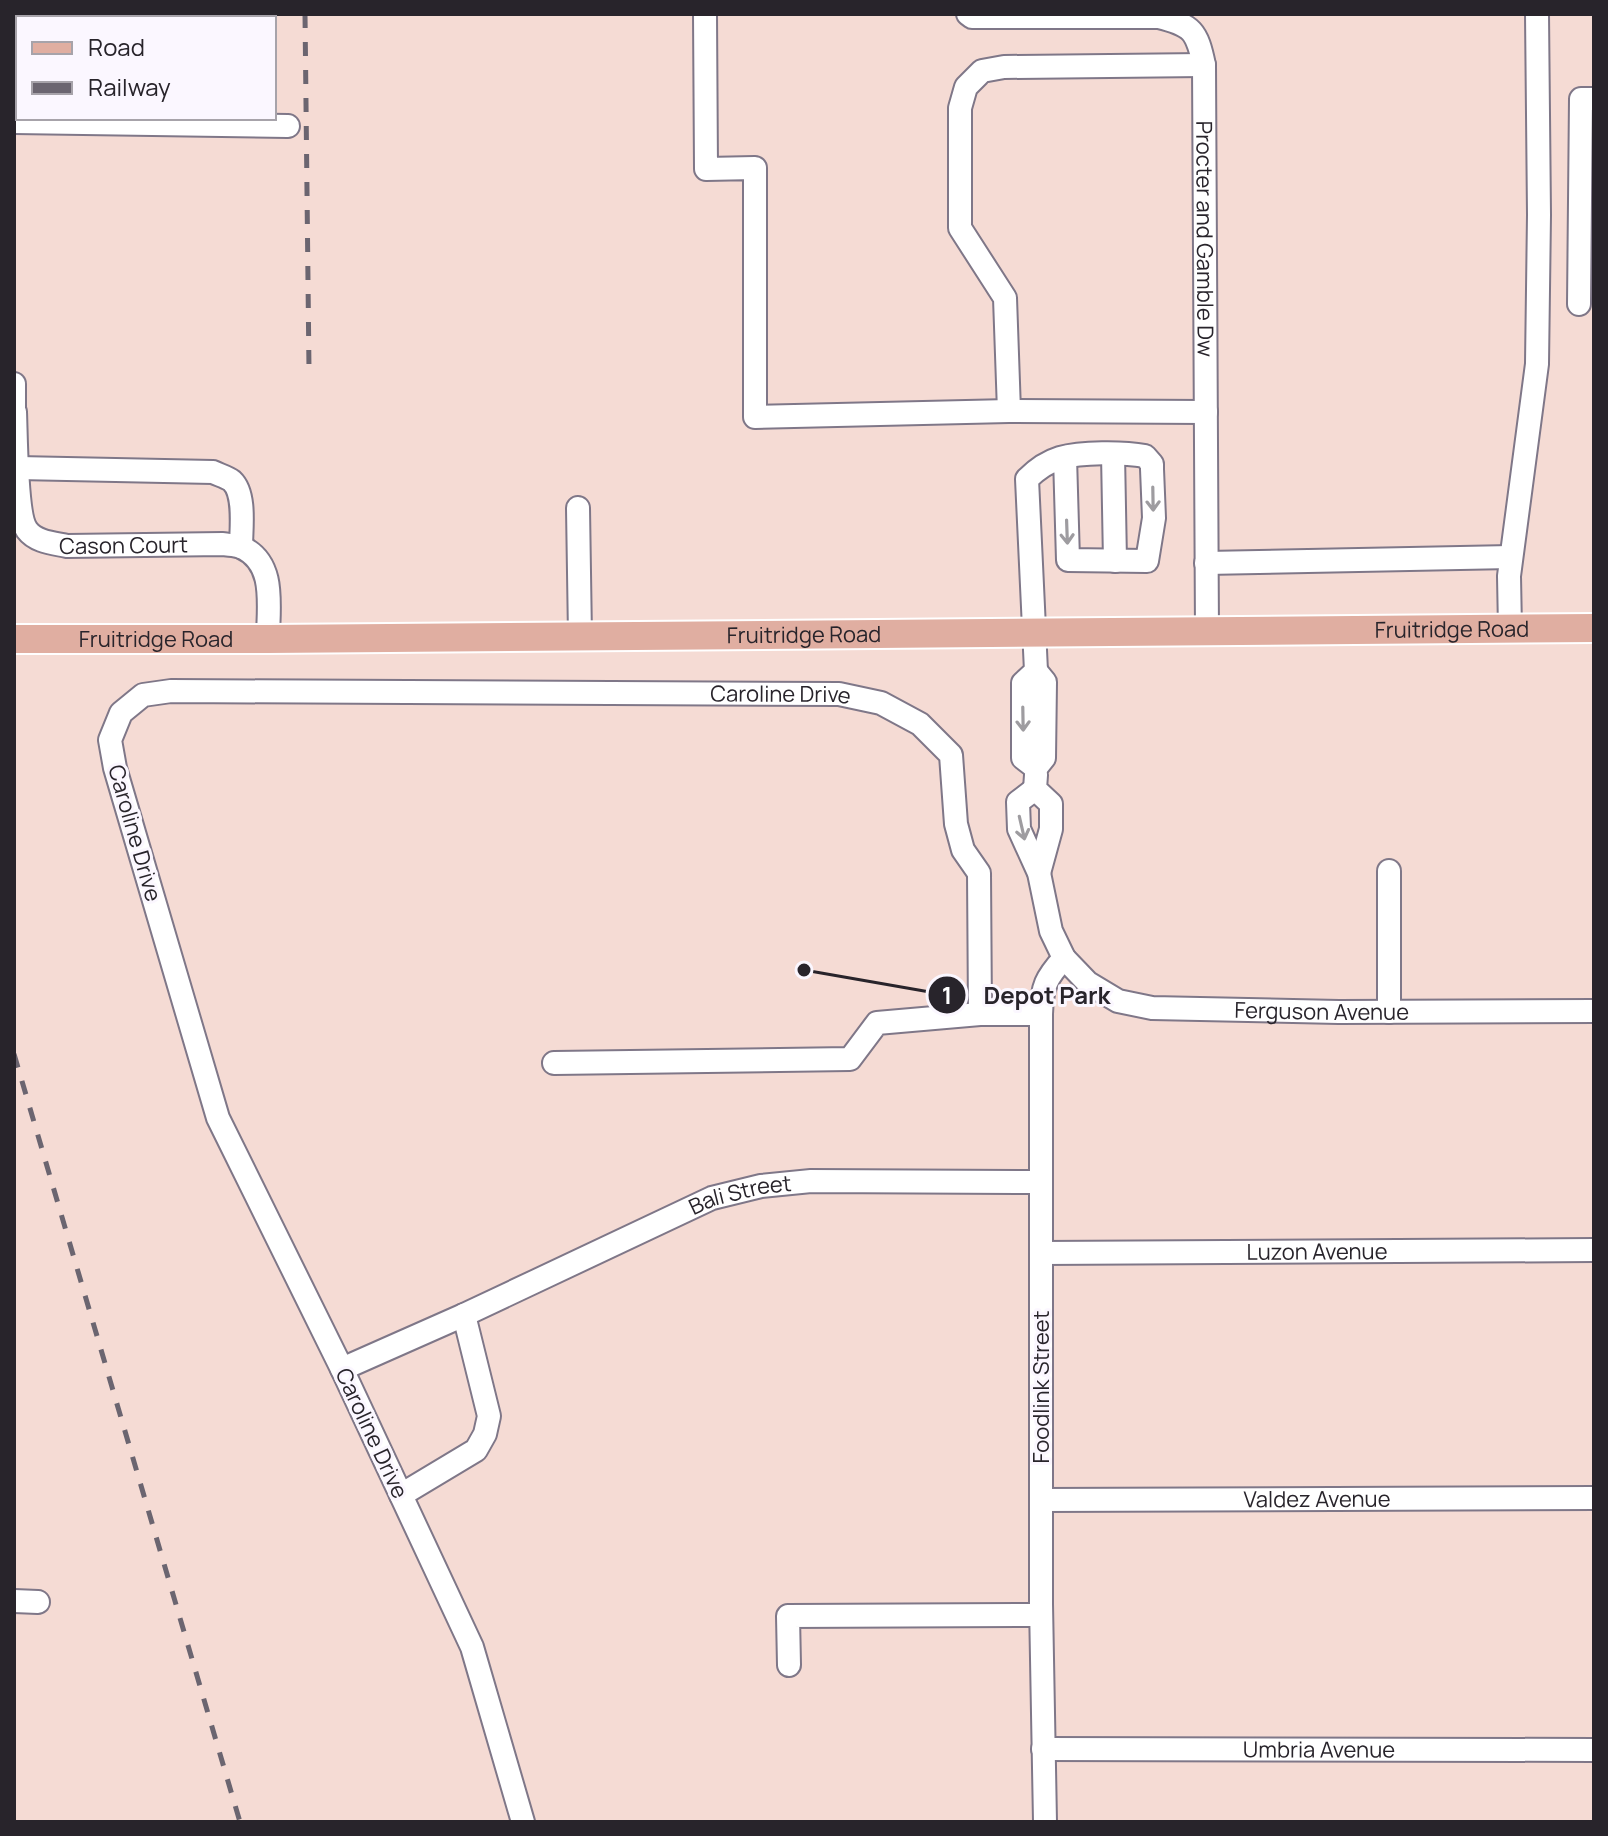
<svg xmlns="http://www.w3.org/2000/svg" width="1608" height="1836" font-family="Manrope,sans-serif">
  <rect width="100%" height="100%" fill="#f0e7fa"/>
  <!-- industrial -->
  <path fill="#f5dbd4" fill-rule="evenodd" d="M14,14H1594V1822H14ZM18,18H274V118H18Z"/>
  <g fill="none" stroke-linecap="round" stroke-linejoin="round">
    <defs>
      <g id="minor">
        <path d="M705,14L706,169L755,168V417L1009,411L1206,412"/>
        <path id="s1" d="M968,14L972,17H1159C1192,25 1197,31 1204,65L1207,632"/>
        <path d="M14,122L288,126"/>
        <path d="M1579,304L1581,99H1594"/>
        <path d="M14,384V411"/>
        <path d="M1009,411L1005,298L960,228V108L966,87L982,71L1004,67L1204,65"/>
        <path id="s2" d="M15,412C16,434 16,516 27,530C36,542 53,543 67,546L223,544C228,545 236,545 241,547C277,563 268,607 268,639"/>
        <path d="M1113,454L1115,561"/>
        <path d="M18,468L213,472C219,475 227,477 232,481C246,494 241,530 241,547"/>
        <path d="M578,508L580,636"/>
        <path d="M1206,563L1511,557"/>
        <path d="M1510,629L1509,576L1537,364L1539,215L1537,14"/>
        <path d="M1036,768L1023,758V683L1036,671L1027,479C1036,470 1047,462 1060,458C1081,452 1123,452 1145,456L1152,464V469L1154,518L1147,561L1068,560L1065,457"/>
        <path d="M1036,768L1044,758L1045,682L1036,671"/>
        <path d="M1036,775L1035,789L1051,804V829L1039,873"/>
        <path id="s3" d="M1035,789L1018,802L1019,829L1039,873L1051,931L1064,958L1088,983L1118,1001L1152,1008L1339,1012L1594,1011"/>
        <path d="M1389,871V1012"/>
        <path d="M554,1063L850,1059L877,1023L980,1014H1041"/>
        <path id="s4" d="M1041,1253L1594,1250"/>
        <path id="s5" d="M342,1369L464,1315L712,1198L761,1186L811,1181L1041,1182"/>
        <path d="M401,1495L476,1450L485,1434L489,1416L464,1315"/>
        <path id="s6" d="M1041,1500L1594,1498"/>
        <path d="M14,1601L38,1602"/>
        <path d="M789,1665L788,1616L1041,1615"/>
        <path id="s7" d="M1043,1749L1594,1750"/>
        <path id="s8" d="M523,1822L472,1647L342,1369L218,1118L115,768L110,740L121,713L143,695L171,691L839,694L881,703L920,724L951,755L956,824L963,850L979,873L980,1014"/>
        <path d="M1045,1822L1041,1604V1014C1042,986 1046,978 1064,958"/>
      </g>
      <g id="major">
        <path id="s9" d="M14,639H268L1594,628"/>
      </g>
    </defs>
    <!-- minor casing -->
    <use href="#minor" stroke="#7f7788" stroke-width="26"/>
    <!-- major casing -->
    <use href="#major" stroke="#fff" stroke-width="32"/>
    <!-- minor -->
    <use href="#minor" stroke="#fff" stroke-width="22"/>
    <!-- major -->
    <use href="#major" stroke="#e0aea1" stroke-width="28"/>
    <!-- rail -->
    <path stroke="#6b6570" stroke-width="5" stroke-dasharray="14 14" stroke-linecap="butt" d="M305,14L309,370
      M14,1054L240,1822"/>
  </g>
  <!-- one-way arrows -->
  <defs><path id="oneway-shaft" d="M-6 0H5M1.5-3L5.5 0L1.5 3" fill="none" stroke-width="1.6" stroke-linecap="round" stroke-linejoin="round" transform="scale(2)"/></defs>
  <g stroke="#9e9ca0">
    <use href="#oneway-shaft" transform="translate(1153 499) rotate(89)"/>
    <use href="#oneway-shaft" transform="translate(1067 532) rotate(88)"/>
    <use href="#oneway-shaft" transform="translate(1023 719) rotate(89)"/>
    <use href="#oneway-shaft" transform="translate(1022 828) rotate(77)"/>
  </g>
  <g text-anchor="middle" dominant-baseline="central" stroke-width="6" stroke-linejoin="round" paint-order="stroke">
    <!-- street labels -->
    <g font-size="22" fill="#28242b" stroke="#fbf7ff">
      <text stroke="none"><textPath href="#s1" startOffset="438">Procter and Gamble Dw</textPath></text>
      <text stroke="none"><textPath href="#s2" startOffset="220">Cason Court</textPath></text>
      <text stroke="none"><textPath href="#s9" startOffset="1438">Fruitridge Road</textPath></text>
      <text stroke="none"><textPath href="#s9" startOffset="790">Fruitridge Road</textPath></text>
      <text stroke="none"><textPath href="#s9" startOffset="142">Fruitridge Road</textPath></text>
      <text stroke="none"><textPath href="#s8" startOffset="1858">Caroline Drive</textPath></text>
      <text transform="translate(135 833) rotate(74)">Caroline Drive</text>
      <text stroke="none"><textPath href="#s3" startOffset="460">Ferguson Avenue</textPath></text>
      <text stroke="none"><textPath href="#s5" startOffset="436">Bali Street</textPath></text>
      <text stroke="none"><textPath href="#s4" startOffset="276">Luzon Avenue</textPath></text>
      <text transform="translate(1041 1387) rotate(-90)">Foodlink Street</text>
      <text transform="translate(372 1433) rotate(65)">Caroline Drive</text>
      <text stroke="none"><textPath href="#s6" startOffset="276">Valdez Avenue</textPath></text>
      <text stroke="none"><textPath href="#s7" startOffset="276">Umbria Avenue</textPath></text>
    </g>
  </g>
  <!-- callouts -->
  <path fill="none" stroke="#28242b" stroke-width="3" d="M804 970L947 995"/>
  <g fill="#28242b" stroke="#fbf7ff" stroke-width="3">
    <circle cx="804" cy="970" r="8"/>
    <circle cx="947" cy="995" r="20"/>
  </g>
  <g font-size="24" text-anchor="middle" font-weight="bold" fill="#fff">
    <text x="947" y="1004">1</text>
  </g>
  <g font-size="24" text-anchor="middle" font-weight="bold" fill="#28242b" stroke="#fbf7ff" stroke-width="6" stroke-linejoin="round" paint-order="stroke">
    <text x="1047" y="1004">Depot Park</text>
  </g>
  <!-- border -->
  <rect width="1608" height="1836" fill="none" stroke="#28242b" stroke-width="32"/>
  <!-- legend -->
  <rect x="16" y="16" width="260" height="104" fill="#fbf7ff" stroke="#a7a3aa" stroke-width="2"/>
  <rect x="32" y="42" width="40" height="12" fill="#e0aea1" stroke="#a7a3aa" stroke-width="2"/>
  <text x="88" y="56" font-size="24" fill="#28242b">Road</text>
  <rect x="32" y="82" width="40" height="12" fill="#6b6570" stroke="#a7a3aa" stroke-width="2"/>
  <text x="88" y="96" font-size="24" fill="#28242b">Railway</text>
</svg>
